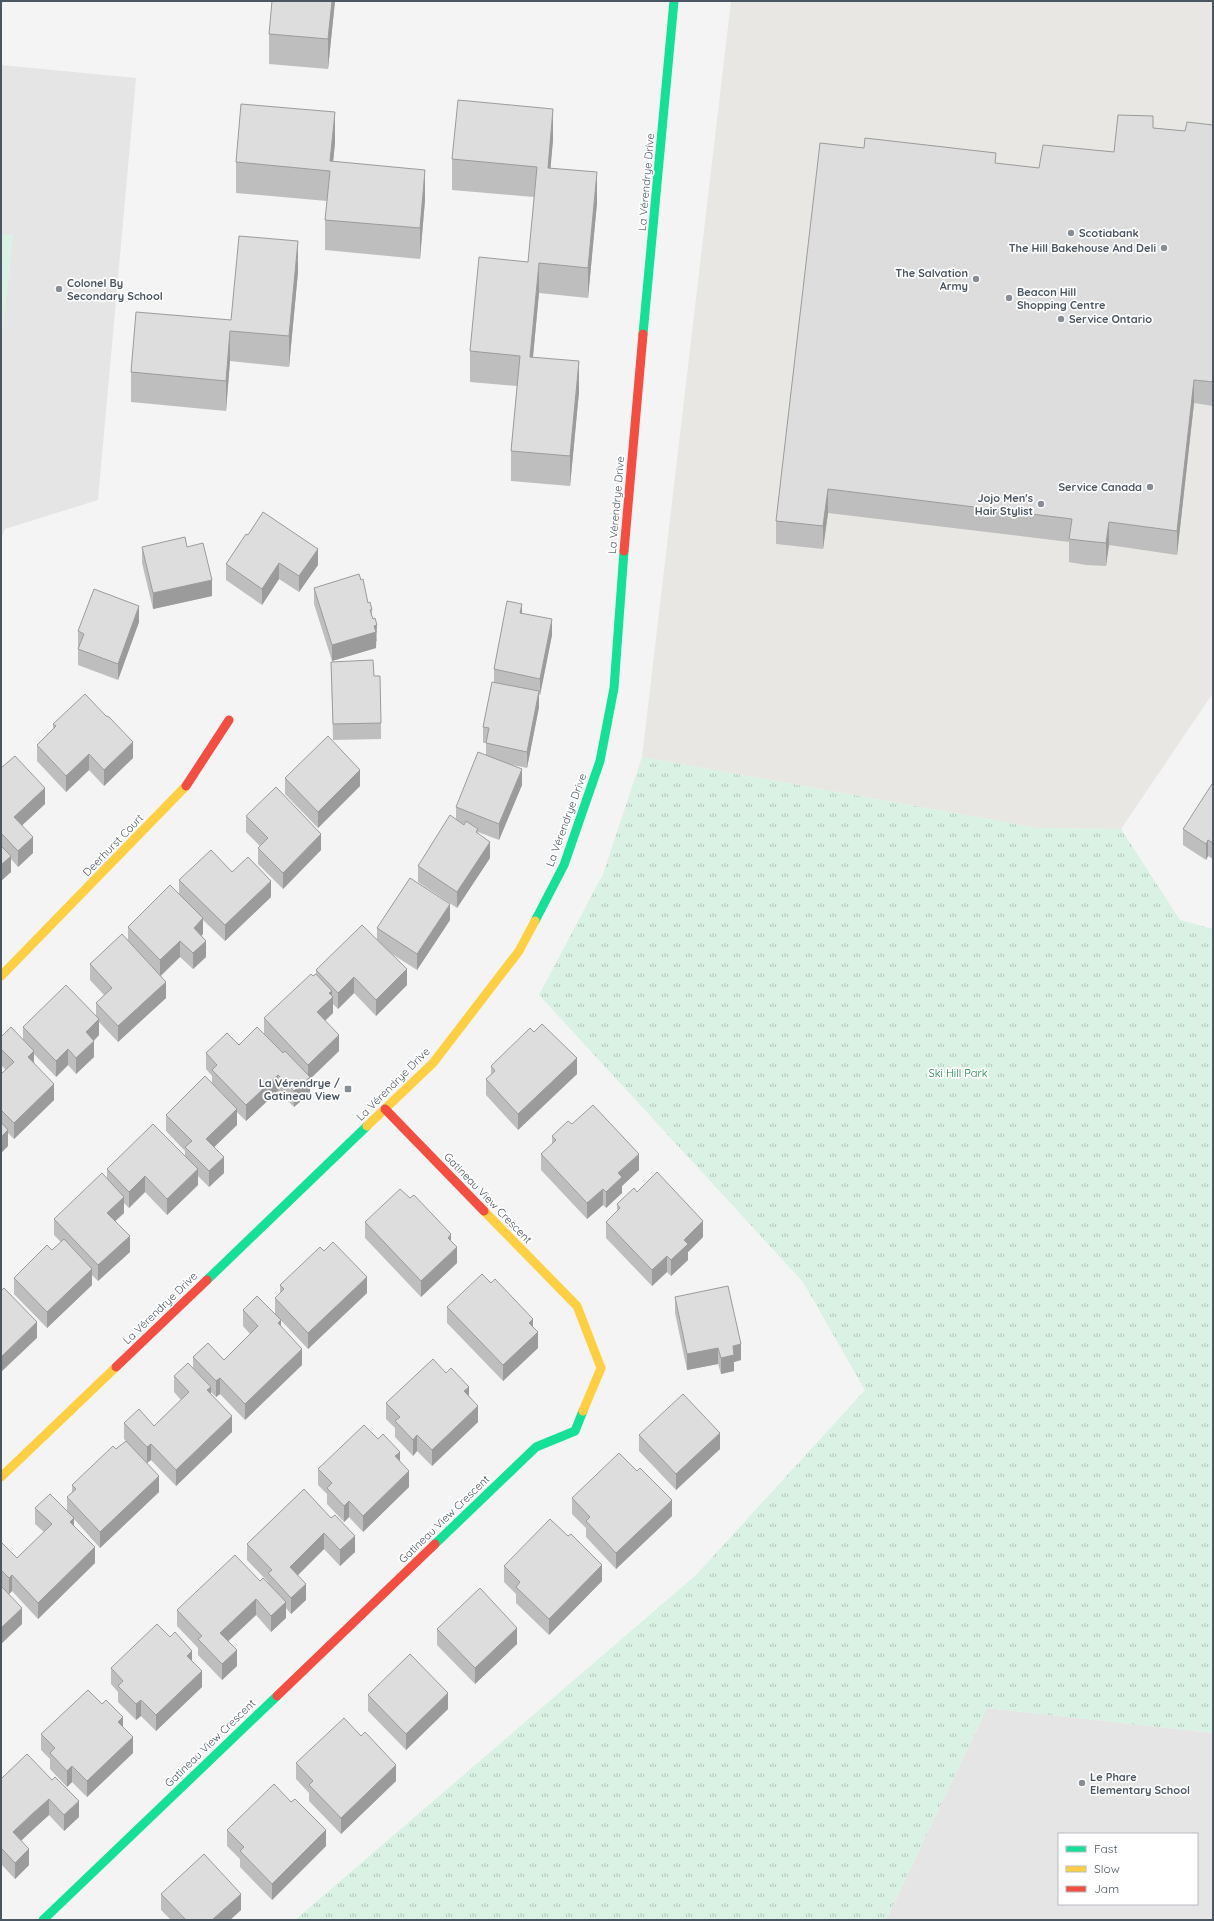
<svg xmlns="http://www.w3.org/2000/svg" width="1214" height="1921" font-family="Quicksand,sans-serif">
  <defs>
    <pattern id="park-tufts" width="24" height="20" patternUnits="userSpaceOnUse"><rect width="24" height="20" fill="#d9f2e3"/><path d="M3 7l-1-3M5 7V3M7 7l1-3M15 17l-1-3M17 17v-4M19 17l1-3" fill="none" stroke="#b2c7bb"/></pattern>
  </defs>
  <rect width="100%" height="100%" fill="#f4f4f4"/>
  <!-- commercial -->
  <path fill="#e8e7e3" d="M731,1H1213V693L1121,829L1037,828L642,757Z"/>
  <!-- education -->
  <path fill="#e6e5e6" fill-rule="evenodd" d="M1,65L136,78L98,500L5,529L1,539Z
    M987,1708L1213,1733V1920H886ZM1059,1834H1197V1904H1059Z"/>
  <!-- grass -->
  <path fill="#d9f2e3" d="M1,234L13,235L1,347Z"/>
  <!-- park -->
  <path fill="url(#park-tufts)" d="M642,757L1037,828L1121,829L1180,920L1213,929V1733L987,1708L886,1920H295L696,1575L865,1390L803,1282L539,995L603,874Z"/>
  <g fill="none" stroke-linecap="round" stroke-linejoin="round">
    <!-- fast -->
    <path stroke="#16e098" stroke-width="9" d="M643,334L674,1
      M535,921L564,865L600,761L614,688L624,551
      M207,1280L367,1126
      M435,1544L536,1447L575,1431L583,1411
      M43,1920L277,1696"/>
    <!-- slow -->
    <path stroke="#ffcf43" stroke-width="9" d="M1,976L186,786
      M367,1126L433,1063L519,951L535,921
      M484,1211L577,1306L601,1368L583,1411
      M1,1477L116,1367"/>
    <!-- jam -->
    <path stroke="#f24e42" stroke-width="9" d="M624,551L643,334
      M186,786L229,720
      M385,1109L484,1211
      M116,1367L207,1280
      M277,1696L435,1544"/>
  </g>
  <!-- wall -->
  <path fill="#bebebf" d="M335,1L328,69L269,64V34Z
    M1213,125V406L1194,403L1177,555L1109,545L1106,566L1086,565L1069,562V542L828,513L823,549L776,544V521L1039,168L1114,152L1153,128L1185,131Z
    M553,140L550,168L597,203L588,298L539,293L533,357L579,392L570,486L511,481V451L517,386L470,382V351L528,262L534,197L452,190V159Z
    M335,143L333,161L425,200L420,259L325,250V220L327,201L236,193V162Z
    M298,272L289,367L230,361L226,411L131,402V372L231,320Z
    M248,535L318,565L299,592L279,579L262,605L226,580V564Z
    M142,547L212,596L153,609L142,563Z
    M314,588L368,603L372,610V618L377,641H376V648L332,661L314,604Z
    M522,613L552,635L540,695H539V707L527,768L508,764L522,785L499,840L478,832V833L490,858L457,908L418,882V866L456,819V807L486,755V743H483V727L494,682V669Z
    M139,622L118,680L78,665V631Z
    M331,662L374,676L381,723V739L333,740Z
    M53,724L133,758L104,786L89,770L66,792L37,761V745L53,729Z
    M1,768L45,804L22,825L33,853L18,867L11,859V872L1,881Z
    M285,778L360,786L318,828L285,794Z
    M1213,785V859L1208,856L1206,860L1183,845V829Z
    M246,816L321,850L283,889L258,864V848L260,846L246,832Z
    M232,872L271,897L225,941L203,920V934L201,936L206,957L193,969L180,957L161,976L166,998L118,1042L99,1022V1035L94,1041V1057L76,1074L68,1065L56,1077L34,1054V1062L54,1100L14,1139L8,1133V1146L1,1153V1074L6,1070L1,1065V1037L23,1040V1027L96,1016V1003L104,995L90,980V964L128,939V927L179,894V880Z
    M450,920L417,970L389,952L407,985L376,1016L354,993L338,1009L333,1004V1013L325,1021L339,1051L310,1079V1093L294,1107L278,1091L246,1121L237,1112V1125L214,1147L224,1173L209,1187L198,1176V1185L167,1215L145,1192L129,1208L124,1203V1213L115,1221L130,1252L98,1281L92,1275V1285L47,1328L14,1294V1278L52,1250L61,1242L54,1235V1219L107,1178V1169L185,1157V1151L166,1131V1115L212,1083V1076L206,1069V1053L239,1045L264,1034V1018L316,974V970L377,940V928Z
    M534,1032L577,1074L518,1130L486,1095V1079L491,1074V1066Z
    M572,1124L639,1170L622,1186V1193L606,1208L603,1205L587,1219L541,1170V1154L552,1144V1136Z
    M637,1192L703,1237L688,1252V1260L671,1276L667,1272L652,1286L606,1238V1222L617,1211V1204Z
    M365,1222L457,1263L421,1297L365,1238Z
    M280,1285L367,1293L308,1349L275,1314V1298L280,1293Z
    M675,1297L741,1360L734,1362V1371L721,1374L718,1364L687,1370L675,1313Z
    M447,1307L533,1327L538,1348L503,1381L447,1323Z
    M243,1310L281,1327L302,1365L245,1420L220,1394L216,1397L211,1392V1394L232,1432L176,1486L151,1460L147,1463L159,1492L100,1548L74,1519V1525L95,1563L38,1619L12,1591L9,1594L22,1624L1,1644V1542L17,1558L44,1532L35,1524V1508L67,1512V1497L72,1492V1485L116,1449L126,1441L124,1439V1423L154,1426L181,1400L174,1392V1376L193,1368V1357L224,1360L250,1334L243,1326Z
    M446,1373L469,1396L478,1422L432,1466L417,1451L413,1456L395,1437V1428L386,1419V1403Z
    M639,1435L720,1449L676,1490L639,1451Z
    M400,1462L409,1487L363,1532L349,1517L344,1522L327,1504V1494L318,1485V1469Z
    M304,1489L355,1552L340,1566L324,1549L298,1575L306,1600L291,1614L286,1608V1618L271,1632L256,1615L228,1641L237,1666L222,1680L198,1655V1648L177,1626V1610L260,1581L268,1583V1582L247,1560V1544Z
    M572,1498L672,1516L616,1569L586,1537V1528L572,1514Z
    M504,1566L602,1581L549,1635L516,1603V1594L504,1582Z
    M437,1629L517,1644L475,1684L437,1645Z
    M192,1661L202,1687L156,1731L141,1716L136,1720L118,1702V1692L111,1684V1668Z
    M368,1695L448,1709L406,1750L368,1711Z
    M123,1727L133,1753L87,1797L72,1782L67,1787L50,1769V1759L41,1750V1734Z
    M27,1754L79,1817L64,1831L49,1815L32,1830L21,1841L29,1865L15,1879L1,1864V1779Z
    M296,1763L396,1781L341,1834L309,1801V1793L296,1779Z
    M227,1830L326,1846L272,1900L240,1867V1859L227,1846Z
    M161,1894L241,1910L230,1920H171L161,1910Z"/>
  <!-- shaded-wall -->
  <path fill="#9b9b9b" d="M332,1H335L328,69V39Z
    M553,109V140L548,198V168Z
    M335,112V143L330,192V161Z
    M425,170V200L420,259V228Z
    M597,172V203L588,298V268Z
    M298,241V272L289,367V336Z
    M539,263V293L530,387V357Z
    M230,331V361L226,411V381Z
    M579,361V392L570,486V456Z
    M1194,380V403L1177,555V531Z
    M828,489V513L823,549V526Z
    M1109,522V545L1106,566V543Z
    M318,549V565L299,592V576Z
    M279,563V579L262,605V589Z
    M212,580V596L153,609V593Z
    M522,604V620L520,613Z
    M139,606V622L118,680V664Z
    M552,619V635L540,695V679Z
    M377,625L376,648L332,661V645Z
    M539,691V707L527,768V752Z
    M133,742V758L104,786V770Z
    M89,754V770L66,792V776Z
    M522,769V785L499,840V824Z
    M360,770V786L318,828V812Z
    M45,788V804L14,833V817Z
    M321,834V850L283,889V873Z
    M33,837V853L18,867V851Z
    M1208,840V856L1206,860V844Z
    M490,842V858L457,908V892Z
    M11,856V872L1,881V865Z
    M271,881V897L225,941V925Z
    M450,904V920L417,970V954Z
    M203,918V934L194,944V928Z
    M180,941V957L160,976V960Z
    M206,941V957L193,969V953Z
    M407,969V985L376,1016V1000Z
    M354,977V993L338,1009V993Z
    M166,982V998L118,1042V1026Z
    M332,991V998L333,997V1013L317,1028V1012L329,993Z
    M99,1019V1035L86,1048V1032Z
    M339,1035V1051L310,1079V1093L294,1107V1091L308,1079V1065Z
    M94,1041V1057L76,1074V1058Z
    M68,1049V1065L56,1077V1061Z
    M34,1051V1067L28,1057Z
    M577,1058V1074L518,1130V1114Z
    M278,1075V1091L246,1121V1105Z
    M54,1084V1100L14,1139V1123Z
    M237,1109V1125L206,1155V1139Z
    M8,1130V1146L1,1153V1137Z
    M639,1154V1170L622,1186V1193L606,1208V1192L618,1173Z
    M224,1157V1173L209,1187V1171Z
    M198,1169V1185L167,1215V1199Z
    M145,1176V1192L129,1208V1192Z
    M603,1189V1205L587,1219V1203Z
    M124,1197V1213L107,1229V1213Z
    M703,1221V1237L688,1252V1260L671,1276V1260L684,1240Z
    M451,1234V1250L448,1238Z
    M130,1236V1252L98,1281V1265Z
    M457,1247V1263L421,1297V1281Z
    M667,1256V1272L652,1286V1270Z
    M92,1269V1285L47,1328V1312Z
    M367,1277V1293L308,1349V1333Z
    M533,1319V1335L529,1323Z
    M281,1320V1336L278,1323Z
    M37,1322V1338L1,1372V1357Z
    M538,1332V1348L503,1381V1365Z
    M741,1344V1360L734,1362V1371L721,1374V1358L733,1346Z
    M718,1348V1364L687,1370V1354Z
    M302,1349V1365L245,1420V1404Z
    M220,1378V1394L216,1397V1381Z
    M211,1387V1403L207,1390Z
    M469,1387V1403L464,1391Z
    M478,1406V1422L432,1466V1450Z
    M232,1416V1432L176,1486V1470Z
    M720,1433V1449L676,1490V1474Z
    M417,1435V1451L413,1456V1440Z
    M151,1444V1460L147,1463V1447Z
    M400,1452V1468L395,1456Z
    M409,1471V1487L363,1532V1516Z
    M159,1476V1492L100,1548V1532Z
    M672,1500V1516L616,1569V1553Z
    M349,1501V1517L344,1522V1506Z
    M74,1518V1534L70,1522Z
    M324,1533V1549L290,1583V1567Z
    M355,1536V1552L340,1566V1550Z
    M95,1547V1563L38,1619V1603Z
    M602,1565V1581L549,1635V1619Z
    M12,1575V1591L9,1594V1578Z
    M306,1584V1600L291,1614V1598Z
    M256,1599V1615L220,1649V1633Z
    M286,1602V1618L271,1632V1616Z
    M22,1608V1624L1,1644V1628Z
    M517,1628V1644L475,1684V1668Z
    M237,1650V1666L222,1680V1664Z
    M192,1651V1667L187,1656Z
    M202,1671V1687L156,1731V1715Z
    M448,1693V1709L406,1750V1734Z
    M141,1700V1716L136,1720V1704Z
    M123,1717V1733L118,1722Z
    M133,1737V1753L87,1797V1781Z
    M396,1765V1781L341,1834V1818Z
    M72,1766V1782L67,1787V1771Z
    M49,1799V1815L13,1848V1832Z
    M79,1801V1817L64,1831V1815Z
    M326,1830V1846L272,1900V1884Z
    M29,1849V1865L15,1879V1863Z
    M241,1894V1910L230,1920H212Z"/>
  <!-- building -->
  <path fill="#ddddde" stroke="#9b9b9b" d="M272,1H332L328,39L269,34Z
    M458,100L553,109L548,168L597,172L588,268L539,263L530,357L579,361L570,456L511,451L520,356L470,351L479,257L528,262L537,167L452,159Z
    M241,104L335,112L330,161L425,170L420,228L325,220L330,171L236,162Z
    M1118,115L1153,116V128L1185,131L1187,122L1213,125V382L1194,380L1177,531L1109,522L1106,543L1086,541L1069,539L1072,519L828,489L823,526L776,521L820,143L864,148L865,138L996,153L995,163L1039,168L1043,145L1114,152Z
    M239,236L298,241L289,336L230,331L226,381L131,372L136,312L231,320Z
    M263,512L318,549L299,576L279,563L262,589L226,564L246,534L248,535Z
    M185,537L187,547L203,543L212,580L153,593L142,547Z
    M359,574L361,580L363,579L368,603L370,602L372,610H370L373,619L375,618L377,625L374,626L376,632L332,645L314,588Z
    M94,589L139,606L118,664L78,649L84,634L78,631Z
    M507,601L522,604L520,613L552,619L540,679L494,669Z
    M373,660L374,676H380L381,723L333,724L331,662Z
    M492,682L539,691L527,752L486,743L489,728L483,727Z
    M85,694L106,716L109,717L133,742L104,770L89,754L66,776L37,745L56,726L53,724Z
    M328,736L360,770L318,812L285,778Z
    M478,752L522,769L499,824L456,807Z
    M15,756L45,788L14,817L33,837L18,851L1,833V768Z
    M1212,784L1213,785V843L1208,840L1206,844L1183,829Z
    M276,787L321,834L283,873L258,848L268,838L246,816Z
    M450,815L464,825L466,821L478,829L476,832L490,842L457,892L418,866Z
    M1,846L11,856L1,865Z
    M211,850L232,872L248,857L271,881L225,925L179,880Z
    M410,878L450,904L417,954L377,928Z
    M170,885L203,918L194,928L206,941L193,953L180,941L160,960L128,927Z
    M362,925L407,969L376,1000L354,977L338,993L316,970Z
    M122,934L166,982L118,1026L96,1003L112,988L90,964Z
    M311,974L313,976L316,974L332,991L329,993L333,997L317,1012L339,1035L308,1065L264,1018Z
    M66,985L99,1019L86,1032L94,1041L76,1058L68,1049L56,1061L23,1027Z
    M542,1024L577,1058L518,1114L486,1079L495,1071L491,1066L530,1028L534,1032Z
    M11,1027L34,1051L28,1057L54,1084L14,1123L1,1110V1074L14,1062L1,1049V1037Z
    M257,1027L283,1053L285,1051L310,1077L294,1091L278,1075L246,1105L212,1070L217,1065L206,1053L227,1033L239,1045Z
    M205,1076L237,1109L206,1139L224,1157L209,1171L185,1147L192,1141L166,1115Z
    M593,1105L639,1154L618,1173L622,1177L606,1192L603,1189L587,1203L541,1154L556,1140L552,1136L568,1121L572,1124Z
    M1,1122L8,1130L1,1137Z
    M153,1124L198,1169L167,1199L145,1176L129,1192L107,1169Z
    M657,1172L703,1221L684,1240L688,1244L671,1260L667,1256L652,1270L606,1222L620,1208L617,1204L634,1188L637,1192Z
    M102,1173L124,1197L107,1213L130,1236L98,1265L54,1219Z
    M400,1189L410,1198L414,1195L451,1234L448,1238L457,1247L421,1281L365,1222Z
    M64,1239L92,1269L47,1312L14,1278L47,1245L52,1250Z
    M333,1242L367,1277L308,1333L275,1298L284,1289L280,1285L320,1247L324,1251Z
    M482,1274L491,1283L495,1279L533,1319L529,1323L538,1332L503,1365L447,1307Z
    M728,1286L741,1344L733,1346L734,1355L721,1358L718,1348L687,1354L675,1297Z
    M4,1288L37,1322L1,1357V1291Z
    M257,1296L281,1320L278,1323L302,1349L245,1404L220,1378L216,1381L193,1357L208,1343L224,1360L258,1326L243,1310Z
    M433,1359L446,1373L451,1368L469,1387L464,1391L478,1406L432,1450L417,1435L413,1440L395,1421L400,1417L386,1403Z
    M188,1363L211,1387L207,1390L232,1416L176,1470L151,1444L147,1447L124,1423L139,1409L154,1426L189,1392L174,1376Z
    M683,1394L720,1433L676,1474L639,1435Z
    M364,1425L378,1439L383,1434L400,1452L395,1456L409,1471L363,1516L349,1501L344,1506L327,1488L332,1483L318,1469Z
    M126,1441L159,1476L100,1532L67,1497L76,1489L72,1485L113,1446L116,1449Z
    M619,1453L637,1471L640,1468L672,1500L616,1553L586,1521L590,1517L572,1498Z
    M304,1489L331,1518L335,1515L355,1536L340,1550L324,1533L290,1567L306,1584L291,1598L268,1573L272,1570L247,1544Z
    M50,1494L74,1518L70,1522L95,1547L38,1603L12,1575L9,1578L1,1570V1542L17,1558L52,1524L35,1508Z
    M550,1519L568,1536L571,1534L602,1565L549,1619L516,1587L520,1582L504,1566Z
    M235,1555L260,1581L263,1578L286,1602L271,1616L256,1599L220,1633L237,1650L222,1664L198,1639L202,1636L177,1610Z
    M1,1586L22,1608L1,1628Z
    M480,1588L517,1628L475,1668L437,1629Z
    M157,1624L170,1637L175,1632L192,1651L187,1656L202,1671L156,1715L141,1700L136,1704L118,1686L123,1681L111,1668Z
    M410,1654L448,1693L406,1734L368,1695Z
    M88,1690L102,1704L106,1700L123,1717L118,1722L133,1737L87,1781L72,1766L67,1771L50,1753L55,1748L41,1734Z
    M344,1718L361,1736L365,1732L396,1765L341,1818L309,1785L313,1781L296,1763Z
    M27,1754L52,1780L55,1777L79,1801L64,1815L49,1799L32,1814L13,1832L29,1849L15,1863L1,1848V1779Z
    M274,1784L291,1802L295,1799L326,1830L272,1884L240,1851L244,1847L227,1830Z
    M204,1854L241,1894L212,1920H186L161,1894Z"/>
  <!-- markers -->
  <g fill="#868d94" stroke="#fff" stroke-width="1.5">
    <circle cx="1071" cy="233" r="4"/>
    <circle cx="1164" cy="248" r="4"/>
    <circle cx="976" cy="279" r="4"/>
    <circle cx="59" cy="289" r="4"/>
    <circle cx="1009" cy="298" r="4"/>
    <circle cx="1061" cy="319" r="4"/>
    <circle cx="1150" cy="487" r="4"/>
    <circle cx="1041" cy="504" r="4"/>
    <rect x="344" y="1085" width="8" height="8" rx="2"/>
    <circle cx="1082" cy="1783" r="4"/>
  </g>
  <g text-anchor="middle" dominant-baseline="central" stroke-width="3.5" stroke-linejoin="round" paint-order="stroke">
    <!-- street labels -->
    <g font-size="11" fill="#4a5661" stroke="#fff">
      <text transform="translate(646 182) rotate(-85)">La Vérendrye Drive</text>
      <text transform="translate(616 505) rotate(-85)">La Vérendrye Drive</text>
      <text transform="translate(566 820) rotate(-70)">La Vérendrye Drive</text>
      <text transform="translate(113 845) rotate(-46)">Deerhurst Court</text>
      <text transform="translate(393 1084) rotate(-45)">La Vérendrye Drive</text>
      <text transform="translate(488 1198) rotate(46)">Gatineau View Crescent</text>
      <text transform="translate(160 1308) rotate(-44)">La Vérendrye Drive</text>
      <text transform="translate(444 1519) rotate(-44)">Gatineau View Crescent</text>
      <text transform="translate(210 1743) rotate(-44)">Gatineau View Crescent</text>
    </g>
    <!-- poi labels -->
    <g font-size="11" font-weight="bold" fill="#4a5661" stroke="#fff" text-anchor="start">
      <text x="1079" y="233">Scotiabank</text>
      <text x="1156" y="248" text-anchor="end">The Hill Bakehouse And Deli</text>
      <text x="968" y="273" text-anchor="end">The Salvation<tspan x="968" dy="13">Army</tspan></text>
      <text x="67" y="283">Colonel By<tspan x="67" dy="13">Secondary School</tspan></text>
      <text x="1017" y="292">Beacon Hill<tspan x="1017" dy="13">Shopping Centre</tspan></text>
      <text x="1069" y="319">Service Ontario</text>
      <text x="1142" y="487" text-anchor="end">Service Canada</text>
      <text x="1033" y="498" text-anchor="end">Jojo Men's<tspan x="1033" dy="13">Hair Stylist</tspan></text>
      <text x="340" y="1083" text-anchor="end">La Vérendrye /<tspan x="340" dy="13">Gatineau View</tspan></text>
      <text x="1090" y="1777">Le Phare<tspan x="1090" dy="13">Elementary School</tspan></text>
    </g>
    <!-- park labels -->
    <g font-size="11" fill="#17864f" stroke="#fff">
      <text x="958" y="1073">Ski Hill Park</text>
    </g>
  </g>
  <!-- border -->
  <rect width="1214" height="1921" fill="none" stroke="#4a5661" stroke-width="4"/>
  <!-- legend -->
  <rect x="1058" y="1833" width="140" height="72" fill="#ffffff" stroke="#b7bbc0"/>
  <rect x="1066" y="1846" width="20" height="6" fill="#16e098" stroke="#b7bbc0"/>
  <text x="1094" y="1853" font-size="12" fill="#4a5661">Fast</text>
  <rect x="1066" y="1866" width="20" height="6" fill="#ffcf43" stroke="#b7bbc0"/>
  <text x="1094" y="1873" font-size="12" fill="#4a5661">Slow</text>
  <rect x="1066" y="1886" width="20" height="6" fill="#f24e42" stroke="#b7bbc0"/>
  <text x="1094" y="1893" font-size="12" fill="#4a5661">Jam</text>
</svg>
